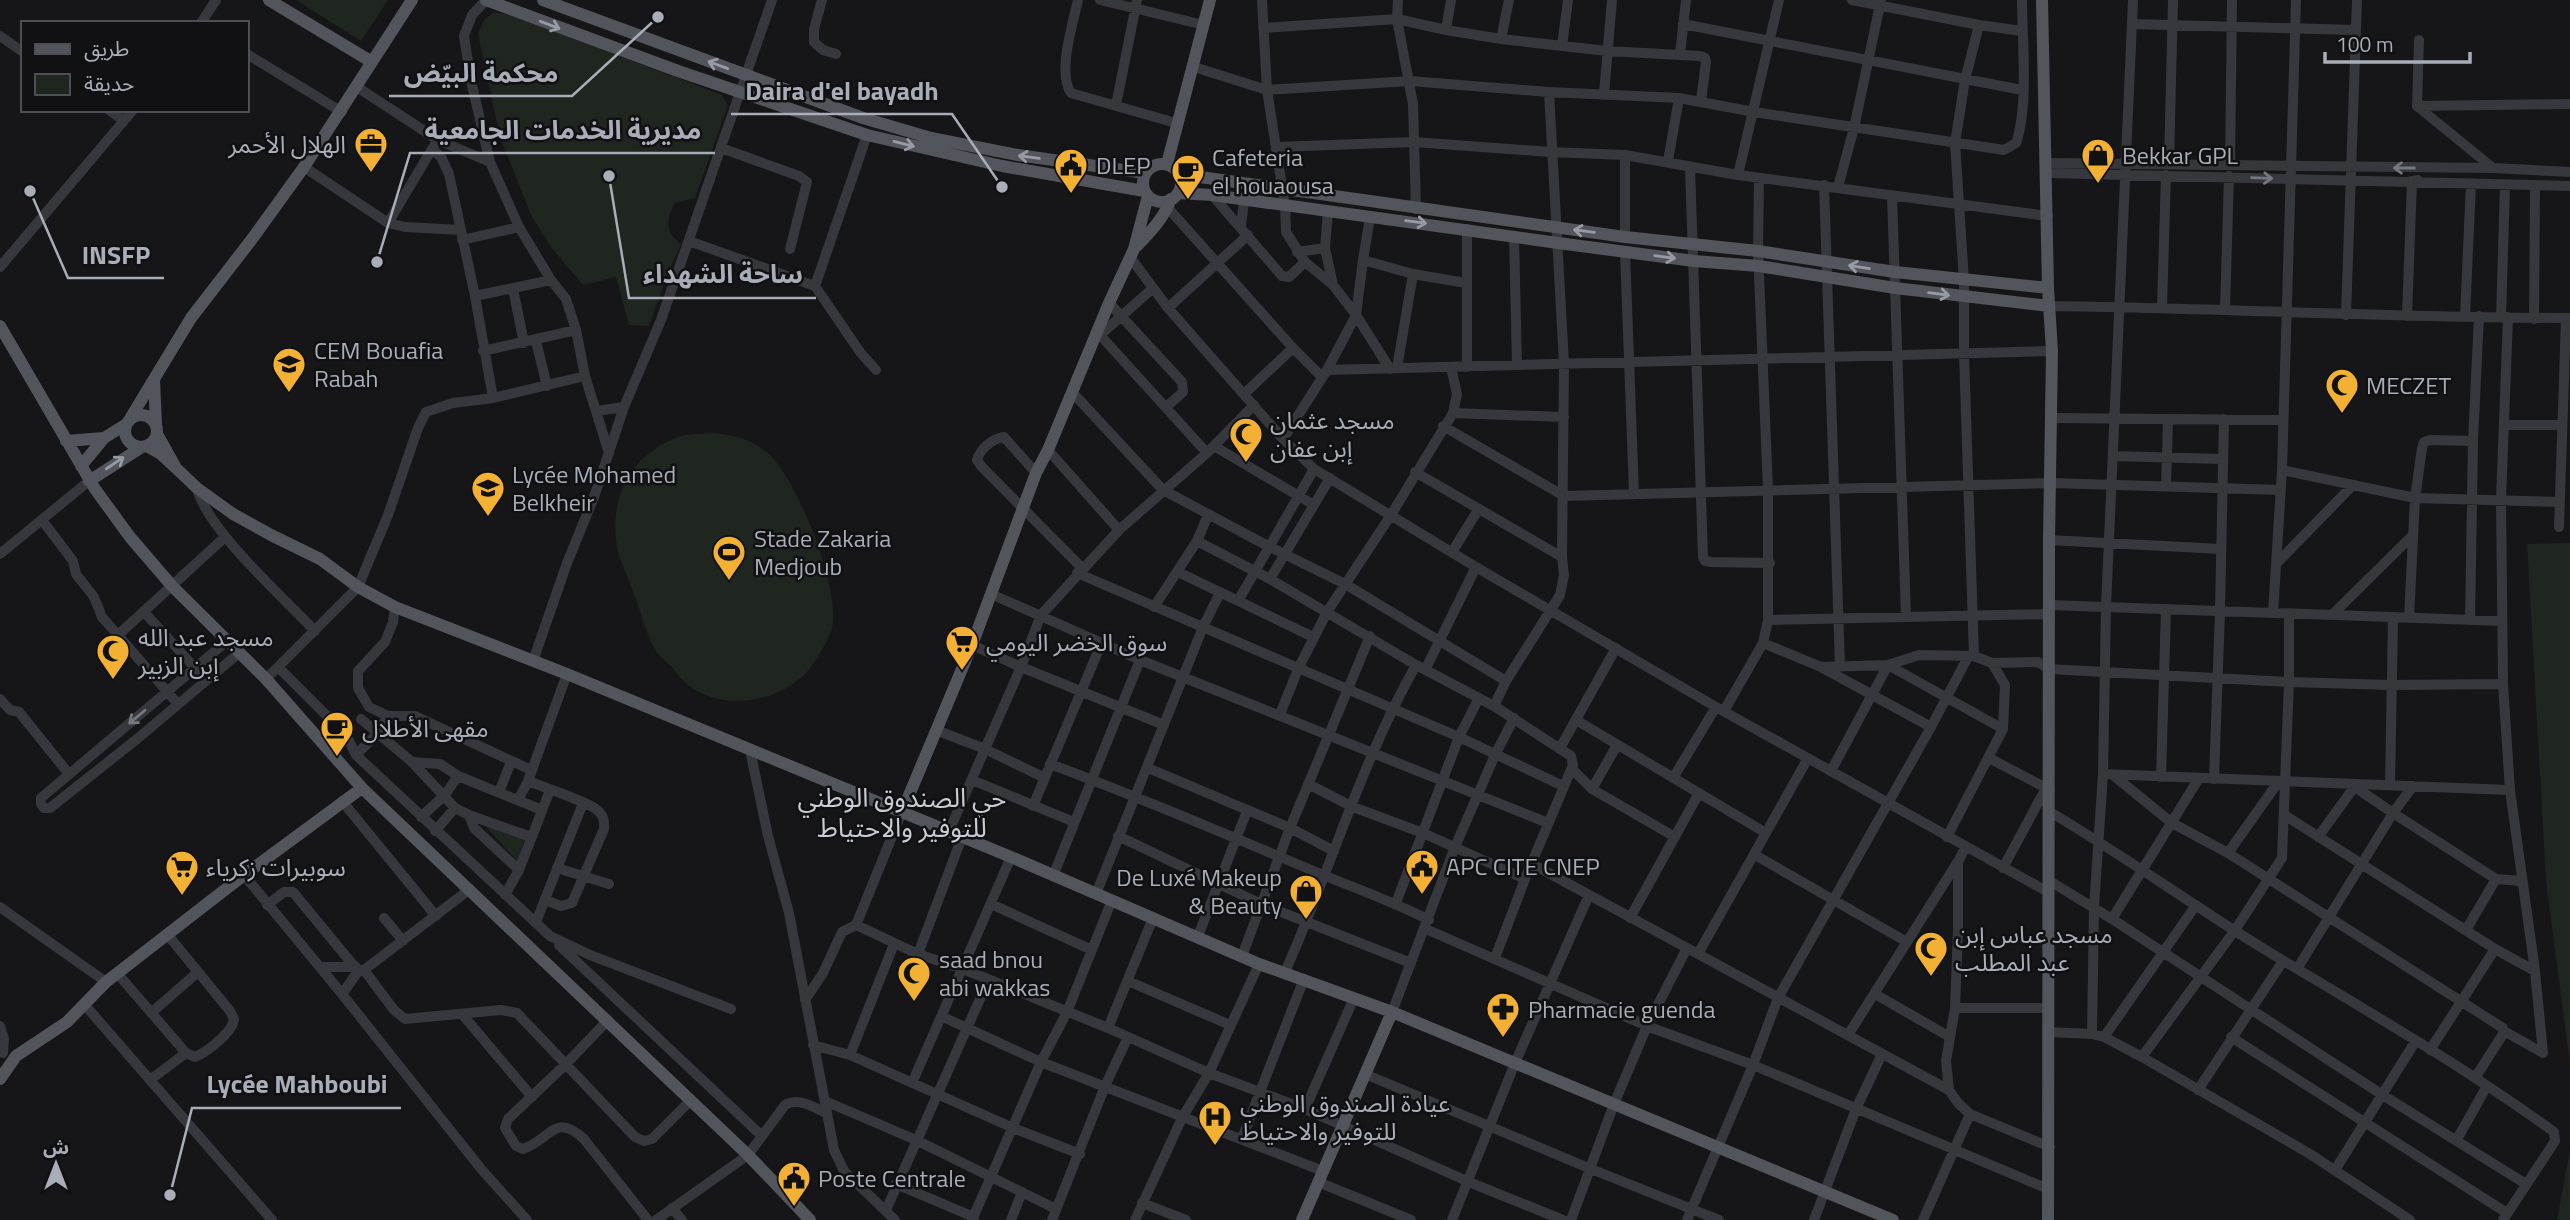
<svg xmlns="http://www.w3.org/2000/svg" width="2570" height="1220" font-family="'Titillium Web','Noto Sans Arabic',sans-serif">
  <rect width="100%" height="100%" fill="#161618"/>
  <!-- green -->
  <path fill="#1e261f" d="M296,0H388L361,41Z
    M494,12L511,15L722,95L728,105L695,198L675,203C665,220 665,232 681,244L668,273L649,326L629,325L616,277L583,285L551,247L531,215L500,137L478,34L484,20Z
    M715,433C734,436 749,438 764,450C796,473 841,589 832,628C829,640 814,665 805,674C775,703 725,711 689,686C682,681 676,672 671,666C665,660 657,654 653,646C645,630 640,609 633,592C628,576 618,558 616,541C611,493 632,455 678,437C689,433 704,434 715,433Z
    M2570,543V1065L2546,881L2527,544Z
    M481,821L525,837L518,862Z
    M2570,1150V1220H2557Z"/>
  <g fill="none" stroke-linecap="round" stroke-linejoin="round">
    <!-- minor -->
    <path stroke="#37383d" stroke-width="10" d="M486,0L472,15L464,36L471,81L490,162L519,227L551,280L566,299L576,330L585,376L609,453
      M822,0L814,29V42L823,50L836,54
      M1078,0C1073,23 1057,73 1071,93L1176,123
      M1100,0L1204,25
      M1262,0L1267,90L1285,206L1286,232L1305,262L1333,285L1356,315L1390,369
      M1398,0L1397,19L1413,104L1416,209
      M1852,0L1979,25L2022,31
      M201,23L216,0
      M1683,24L2022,90
      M2132,24L2356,30
      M1263,28L1397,19L1446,30L1501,39L1607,51L1700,56L1705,58L1706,62L1701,101
      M1446,30L1451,0
      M0,36L23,52
      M1501,39L1509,0
      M2419,40L2417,106L2493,168
      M1562,46L1568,0
      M247,54L342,112
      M1680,54L1686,0
      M1194,67L1267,90L1410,81L1549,92L1679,98L1754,112L2004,150L2016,143C2029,106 2022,40 2022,0
      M357,87L438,140L490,162
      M1604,94L1612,0
      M1116,105L1137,0
      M2417,106L2570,104
      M109,110L124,121
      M1276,147L1414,142L1551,152L1625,155L1738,175L2048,216
      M721,148L799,176L807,182L790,249
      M432,149L441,157L449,174L475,296L493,398
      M1625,155V237
      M1668,161L1679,98
      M2046,163L2493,168L2570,172
      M2169,163L2173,0
      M2230,165L2232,0
      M304,167L388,223L405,227L461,230
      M1690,167L1703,557L1705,561L1711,562L1770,563
      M2047,173L2570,186
      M1738,175L1779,0
      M1824,185L1840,666
      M1838,187L1854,128L1881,0
      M1212,195L1282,276L1289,277L1305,262
      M1892,195L1906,617
      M1168,208L1293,348L1322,377
      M1328,212L1325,248L1333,285
      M388,223L435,144
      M1241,226L1244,201
      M1467,229V367
      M1514,236L1517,365
      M462,240L519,227
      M689,241L815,286L860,352L876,370
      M1625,251L1634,494
      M1297,252L1325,248
      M1130,257L1168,308L1283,439L1314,469L1476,567L1716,707L2048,892
      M1363,260L1370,217
      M0,267L133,110
      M815,286L867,135
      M513,289L524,343
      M475,296L551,280
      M1109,303L1182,382L1183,392L1166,407
      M2049,306C2223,308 2396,318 2570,318
      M2162,307L2166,175
      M1168,308L1248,235
      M2225,310L2229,176
      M2346,315L2357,0
      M2407,316L2412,181L2418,180
      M2465,316L2471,184
      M2501,317L2505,185
      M2534,319L2535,185
      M1096,333L1100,335L1152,289
      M1100,335L1207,453
      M536,341L547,386
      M483,351L576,330
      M1397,368L1413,274
      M1327,370L2052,351
      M1072,392L1163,490L1268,546L1345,584L1506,681
      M1244,394L1293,348
      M596,411L624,407
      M1453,413L1564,417
      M2052,418L2282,420
      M2504,425H2562
      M1443,426L1564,496L2051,483L2281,490
      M1283,439L1327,370L1356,315L1363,260L1413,274L1466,283
      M2473,441L2479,316
      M1214,446L1314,505
      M1048,450L1119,530
      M2114,456L2222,459
      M2282,470L2415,498L2560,502
      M1415,472L1562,557
      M1036,473L1004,437C993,438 980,449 977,460L982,467L1082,568
      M2166,486L2168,419
      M197,488C207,530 284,598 315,631
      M42,520L73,561L76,574L94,597L102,617L178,704
      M2559,527L2566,318
      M2049,540L2221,549
      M1197,541L1270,579L1416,665L1494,706L1571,756L1573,765L1525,879L1495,958
      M1452,552L1478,510
      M0,554L89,481
      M2277,563L2352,486
      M1178,572L1313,637
      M1077,573L1459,737L1563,786
      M1270,579L1330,478
      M991,594L1140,660L1548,823
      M1238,601L1314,469
      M2049,605L2502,621
      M395,607L393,622L385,642L358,671V688L369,707L388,716H415L531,770
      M1154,607L1197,541L1208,515
      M144,612L206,680
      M2273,613L2282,470L2296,0
      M2332,615L2413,535
      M2409,618L2415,498L2422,448L2424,442L2430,440L2473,441L2470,620
      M1768,620L2050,614
      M118,635L225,537
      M227,641L41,798V804L44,808H50L137,739L239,653
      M1763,643L1821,667L1931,727
      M972,645L1021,667L1164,725
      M1974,656L1964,353V280L1955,143L1965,80L1979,25
      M533,661L567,563L594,497L624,407L661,320L772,0
      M278,667L346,735L356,755L550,936L590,955L731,1009
      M1821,667L1888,665L1919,655L1974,656L1992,663L2038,662L2049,669L2289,682L2391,685L2503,684
      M1426,668L1476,567
      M266,679L358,587L388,515L418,428L426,412L453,403L493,398L585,376
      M0,699L10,710L19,712L69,774
      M1494,706L1506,681L1560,595L1564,575L1562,557L1564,364L1549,92
      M1724,711L1763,643L1768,620V489L1758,251L1759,178
      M1280,714L1299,667L1327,612L1391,515L1453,413L1457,394L1451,367
      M361,719L412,762L455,808L469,815L474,828L519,870
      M1576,720L1766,833
      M936,730L985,749L1045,778
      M1560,748L1616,648
      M750,750L768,836L789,913L834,1150L844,1171L895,1220
      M356,755L378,733L388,716
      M1989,758L2050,790
      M412,762L440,764L458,776L542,810
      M1050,764C1140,797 1228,835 1316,872C1354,888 1392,901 1429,920
      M1148,768L1290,828L1334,851
      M1572,769L1592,789L1675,837
      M1831,771L1888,665L2003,729
      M2103,774L2510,790L2503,684L2501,500L2508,317
      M2113,775L2172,823L2228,853L2503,1028V1034L2475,1078
      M2161,777L2166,609
      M1673,778L1716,707
      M2214,779L2220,611L2224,419
      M972,780L1074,822
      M528,781C543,787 586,801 596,809C603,814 605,821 604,829L572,903L561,906L545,900
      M1308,784L1353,807L1423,833L1525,879
      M2352,785L2393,813L2496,879L2522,881
      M2390,785L2393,617
      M1592,789L1617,745
      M499,792L511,762
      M518,800L528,781L567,674
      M342,801L436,916
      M1033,806L1102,642
      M2050,812C2130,859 2204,914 2284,961C2374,1015 2469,1070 2554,1132L2555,1141L2503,1220
      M469,815L531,837
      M2286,816L2495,949L2430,1050
      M421,817L445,795L458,776
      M435,831L455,808
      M949,831L1021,667L1041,615L1119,530L1207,453L1254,405
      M1118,836L1261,904L1411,963
      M1947,837L2003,729L2005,685L1992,663
      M2318,837L2355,786
      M2228,853L2279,781
      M1755,855L1907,942
      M1532,864L1949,1090
      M557,868L609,884
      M2003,868L2046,788
      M244,875L342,994L482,1170L527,1220
      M1053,876L1140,660
      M2048,880L2112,919L2381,1094L2526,1184
      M1096,894L1203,627L1220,593
      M505,895L519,870L550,790
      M1396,903L1459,737L1479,698
      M991,904L1092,950
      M267,905L284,892H293L354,966
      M0,907L106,982
      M384,918L403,941
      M1630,918L1699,793
      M2112,919L2199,778
      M536,922L583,803
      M856,925L918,954L963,969L1108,1028L1209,1073L1305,1109L1469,1182L1563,1220
      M1426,929L1647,1026L1753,1065L2048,1189
      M2466,930L2496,879
      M1198,936L1247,811
      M559,945L762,1136
      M2495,949L2535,971
      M918,954L962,837
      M1698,954L1808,758
      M1242,956L1290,828L1370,636
      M321,967H356
      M2297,969L2393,813L2413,786
      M364,970L394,1010L405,1019L501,1010L517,1013L635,1137L644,1141L652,1139L690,1101
      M1285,972C1330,871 1361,762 1416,665
      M117,973L186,1053L195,1057C207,1052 233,1032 234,1019L230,1011L167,934
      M1128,981L1230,1025
      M342,994L359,970H364L470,889
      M1875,994L1948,1036
      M805,1000L823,973L842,932L856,925L902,812
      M84,1004L272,1220
      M1955,1008H2049
      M1392,1012L1455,847L1495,755L1514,718
      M151,1013L197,973
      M462,1014L532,1097
      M943,1017L1041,1062L1323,1171
      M608,1020L566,1064L508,1119L505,1128L516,1146L523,1149C552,1139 554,1112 584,1139L648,1220
      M0,1026L4,1039L3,1053
      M1108,1028L1153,918
      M2504,1031L2543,1053L2535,971L2510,790
      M2049,1032L2092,1034L2104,1037L2142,1057L2310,1154L2410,1220
      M2092,1034L2094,907L2103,774L2106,607L2133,0
      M1848,1035L1957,863
      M2104,1037L2196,905
      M2231,1037L2507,1213
      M813,1045L850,1055L1013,1128L1080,1154
      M850,1055L894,944
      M2142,1057L2235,930L2282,858L2289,682V614
      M1365,1074L1591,1169L1719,1220
      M150,1080L186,1053
      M912,1083L1011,857
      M2198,1090L2283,961
      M825,1101L916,1140L1056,1209
      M1305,1109L1354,998
      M1970,1114L2050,1147
      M1242,1138L1304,979
      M2456,1141L2487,1086
      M2335,1170L2415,1042
      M1318,1182L1411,1220
      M896,1184L974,1217
      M1142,1203L1186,1220
      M672,1208L682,1220
      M886,1210L988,981
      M656,1220L748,1155L785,1105C800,1097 813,1107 826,1113
      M972,1220L1041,1062L1067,1012L1112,900
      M1011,1220L1022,1192
      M1052,1220L1105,1086L1128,1037
      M1135,1220L1182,1118L1209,1073L1259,964
      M1452,1220L1515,1063L1589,895
      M1571,1220L1614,1104L1647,1026L1687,948
      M1687,1220L1753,1065L1778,998L1931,727L1968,657
      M1814,1220L1856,1109L1882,1054
      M1923,1220L1970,1114L1958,1103L1949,1090L1946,1061L1955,1008L1958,930V862L1965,848"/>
    <!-- major -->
    <path stroke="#53555c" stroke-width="12" d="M269,0L372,62
      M486,0L678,71L867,135L1002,166L1144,191
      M543,0L863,118L931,138L1018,155L1145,173
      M2042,0L2048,288L2052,351L2049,540L2048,1220
      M1143 183a19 19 0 1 1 38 0a19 19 0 1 1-38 0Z
      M1167,164L1210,0
      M1179,174L1625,237L1758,251L1895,272L2048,288
      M1178,193L1212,195L1558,243L1694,261L1759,266L1895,288L2049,306
      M1137,246C1150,232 1164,218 1171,199
      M0,326L95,489L130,537L172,586L266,679L362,788L748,1155L810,1220
      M154,380L156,423
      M125 431a16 16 0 1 1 32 0a16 16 0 1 1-32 0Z
      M131,417L191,318L252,239L304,167L412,0
      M66,441L104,438L125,425
      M147,446L161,454L176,468L157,434
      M81,466L104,438
      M176,468L197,488L233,514L271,535L320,559L358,587L395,607L567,674L1011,857L1259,964L1392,1012L1893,1220
      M89,481L142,447
      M902,812L972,645L1036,473L1048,450L1109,303L1134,249L1148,196
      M0,1079L16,1056L67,1022L106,982L244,875L362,788
      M1302,1220L1392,1012"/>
  </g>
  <!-- one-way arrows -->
  <defs><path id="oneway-shaft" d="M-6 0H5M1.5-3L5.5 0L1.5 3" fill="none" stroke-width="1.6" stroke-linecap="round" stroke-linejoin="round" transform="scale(1.75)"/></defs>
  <g stroke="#979ba6">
    <use href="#oneway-shaft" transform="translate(550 25) rotate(21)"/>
    <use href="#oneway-shaft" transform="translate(718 65) rotate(-160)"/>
    <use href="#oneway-shaft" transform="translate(904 144) rotate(14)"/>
    <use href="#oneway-shaft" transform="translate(1029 157) rotate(-172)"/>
    <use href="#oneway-shaft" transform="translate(1416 222) rotate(7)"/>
    <use href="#oneway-shaft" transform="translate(1584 231) rotate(-173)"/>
    <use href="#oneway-shaft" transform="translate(1665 257) rotate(8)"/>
    <use href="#oneway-shaft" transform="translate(1859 267) rotate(-171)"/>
    <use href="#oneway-shaft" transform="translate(1939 294) rotate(7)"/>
    <use href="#oneway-shaft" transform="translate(115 463) rotate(-34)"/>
  </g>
  <g stroke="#757881">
    <use href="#oneway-shaft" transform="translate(2404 168) rotate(-180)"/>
    <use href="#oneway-shaft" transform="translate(2262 178) rotate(2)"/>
    <use href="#oneway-shaft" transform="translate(137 717) rotate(140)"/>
  </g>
  <!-- icons -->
  <defs>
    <symbol id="office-pin" viewBox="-11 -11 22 30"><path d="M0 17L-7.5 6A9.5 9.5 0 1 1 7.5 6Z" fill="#f2b134" stroke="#111113"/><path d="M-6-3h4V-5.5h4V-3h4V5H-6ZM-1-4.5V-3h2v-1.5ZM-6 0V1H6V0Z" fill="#111"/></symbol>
    <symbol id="shop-pin" viewBox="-11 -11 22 30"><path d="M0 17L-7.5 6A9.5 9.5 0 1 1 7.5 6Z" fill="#f2b134" stroke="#111113"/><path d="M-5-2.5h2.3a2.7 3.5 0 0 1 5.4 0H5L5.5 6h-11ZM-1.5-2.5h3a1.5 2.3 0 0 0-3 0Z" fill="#111"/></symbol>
    <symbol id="civic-pin" viewBox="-11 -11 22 30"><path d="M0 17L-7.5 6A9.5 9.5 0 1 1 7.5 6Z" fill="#f2b134" stroke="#111113"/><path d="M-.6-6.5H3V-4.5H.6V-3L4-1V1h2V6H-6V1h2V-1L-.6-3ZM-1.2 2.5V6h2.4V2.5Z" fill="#111"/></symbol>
    <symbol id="cafe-pin" viewBox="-11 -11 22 30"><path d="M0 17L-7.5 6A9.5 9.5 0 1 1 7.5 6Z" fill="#f2b134" stroke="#111113"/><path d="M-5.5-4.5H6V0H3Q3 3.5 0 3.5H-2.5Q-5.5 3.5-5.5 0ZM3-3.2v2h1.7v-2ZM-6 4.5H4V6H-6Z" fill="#111"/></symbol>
    <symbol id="school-pin" viewBox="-11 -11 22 30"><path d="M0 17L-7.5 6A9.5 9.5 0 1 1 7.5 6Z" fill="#f2b134" stroke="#111113"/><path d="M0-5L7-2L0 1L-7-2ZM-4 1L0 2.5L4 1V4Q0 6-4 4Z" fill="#111"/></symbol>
    <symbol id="mosque-pin" viewBox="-11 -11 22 30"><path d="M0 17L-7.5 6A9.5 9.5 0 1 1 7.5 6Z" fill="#f2b134" stroke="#111113"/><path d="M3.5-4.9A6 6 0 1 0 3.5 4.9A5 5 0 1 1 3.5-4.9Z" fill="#111"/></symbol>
    <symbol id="stadium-pin" viewBox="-11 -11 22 30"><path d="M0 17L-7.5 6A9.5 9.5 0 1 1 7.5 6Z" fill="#f2b134" stroke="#111113"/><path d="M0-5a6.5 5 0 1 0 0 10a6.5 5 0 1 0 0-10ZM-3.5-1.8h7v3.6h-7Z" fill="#111"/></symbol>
    <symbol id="supermarket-pin" viewBox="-11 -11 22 30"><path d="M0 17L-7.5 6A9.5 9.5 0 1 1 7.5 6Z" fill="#f2b134" stroke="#111113"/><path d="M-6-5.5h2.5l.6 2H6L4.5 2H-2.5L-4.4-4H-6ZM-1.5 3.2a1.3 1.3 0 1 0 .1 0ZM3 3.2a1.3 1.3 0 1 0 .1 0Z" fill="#111"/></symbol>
    <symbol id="pharmacy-pin" viewBox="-11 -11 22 30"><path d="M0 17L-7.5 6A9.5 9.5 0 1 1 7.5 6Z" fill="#f2b134" stroke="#111113"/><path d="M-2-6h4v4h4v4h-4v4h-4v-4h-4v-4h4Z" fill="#111"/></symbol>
    <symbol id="hospital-pin" viewBox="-11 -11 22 30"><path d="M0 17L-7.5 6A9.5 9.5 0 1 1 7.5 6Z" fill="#f2b134" stroke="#111113"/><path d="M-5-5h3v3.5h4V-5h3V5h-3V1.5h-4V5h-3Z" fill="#111"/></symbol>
  </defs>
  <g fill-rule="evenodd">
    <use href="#office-pin" x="352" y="125" width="38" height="52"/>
    <use href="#shop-pin" x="2079" y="136" width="38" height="52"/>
    <use href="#civic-pin" x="1052" y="146" width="38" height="52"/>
    <use href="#cafe-pin" x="1169" y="152" width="38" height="52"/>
    <use href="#school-pin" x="270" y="345" width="38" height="52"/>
    <use href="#mosque-pin" x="2323" y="366" width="38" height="52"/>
    <use href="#mosque-pin" x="1227" y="415" width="38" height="52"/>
    <use href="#school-pin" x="469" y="469" width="38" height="52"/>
    <use href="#stadium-pin" x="710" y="533" width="38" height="52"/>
    <use href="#supermarket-pin" x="943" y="623" width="38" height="52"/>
    <use href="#mosque-pin" x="94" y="632" width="38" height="52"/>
    <use href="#cafe-pin" x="318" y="709" width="38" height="52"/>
    <use href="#civic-pin" x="1403" y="847" width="38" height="52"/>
    <use href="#supermarket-pin" x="163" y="848" width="38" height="52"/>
    <use href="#shop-pin" x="1287" y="872" width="38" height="52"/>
    <use href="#mosque-pin" x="1912" y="929" width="38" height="52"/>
    <use href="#mosque-pin" x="895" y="954" width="38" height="52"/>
    <use href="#pharmacy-pin" x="1484" y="990" width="38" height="52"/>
    <use href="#hospital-pin" x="1196" y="1098" width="38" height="52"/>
    <use href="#civic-pin" x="775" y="1159" width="38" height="52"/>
  </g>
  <g text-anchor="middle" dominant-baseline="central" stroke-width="5" stroke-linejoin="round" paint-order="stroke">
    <!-- poi labels -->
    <g font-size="24" fill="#a8adb8" stroke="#111113" text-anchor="start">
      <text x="346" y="144" text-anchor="end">الهلال الأحمر</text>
      <text x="2122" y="155">Bekkar GPL</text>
      <text x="1212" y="157">Cafeteria<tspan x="1212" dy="28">el houaousa</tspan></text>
      <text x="1096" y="165">DLEP</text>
      <text x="314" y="350">CEM Bouafia<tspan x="314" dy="28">Rabah</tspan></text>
      <text x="2366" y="385">MECZET</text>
      <text x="1270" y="420">مسجد عثمان<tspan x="1270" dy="28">إبن عفان</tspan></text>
      <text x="512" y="474">Lycée Mohamed<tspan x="512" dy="28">Belkheir</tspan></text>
      <text x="754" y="538">Stade Zakaria<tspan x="754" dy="28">Medjoub</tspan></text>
      <text x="138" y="637">مسجد عبد الله<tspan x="138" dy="28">إبن الزبير</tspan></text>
      <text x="986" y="642">سوق الخضر اليومي</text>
      <text x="362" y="728">مقهى الأطلال</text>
      <text x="1446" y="866">APC CITE CNEP</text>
      <text x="206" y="867">سوبيرات زكرياء</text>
      <text x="1282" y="877" text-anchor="end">De Luxé Makeup<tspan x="1282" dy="28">&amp; Beauty</tspan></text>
      <text x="1955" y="934">مسجد عباس إبن<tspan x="1955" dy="28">عبد المطلب</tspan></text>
      <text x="939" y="959">saad bnou<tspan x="939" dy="28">abi wakkas</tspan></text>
      <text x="1528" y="1009">Pharmacie guenda</text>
      <text x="1240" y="1103">عيادة الصندوق الوطني<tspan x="1240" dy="28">للتوفير والاحتياط</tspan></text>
      <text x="818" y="1178">Poste Centrale</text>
    </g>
    <!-- neighbourhood labels -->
    <g font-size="26" fill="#c9ccd4" stroke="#111113">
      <text x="902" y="797">حي الصندوق الوطني<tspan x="902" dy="30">للتوفير والاحتياط</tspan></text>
    </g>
  </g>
  <!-- callouts -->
  <path fill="none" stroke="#a8adb8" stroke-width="2.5" d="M658 17L572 96H389M1002 187L952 114H731M377 262L410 153H715M30 191L68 278H164M609 176L629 298H816M170 1195L192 1108H401"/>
  <g fill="#a8adb8" stroke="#111113" stroke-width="2.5">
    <circle cx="658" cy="17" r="7"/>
    <circle cx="1002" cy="187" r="7"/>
    <circle cx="377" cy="262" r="7"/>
    <circle cx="30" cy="191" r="7"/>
    <circle cx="609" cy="176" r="7"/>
    <circle cx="170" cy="1195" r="7"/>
  </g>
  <g font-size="26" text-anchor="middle" font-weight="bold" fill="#a8adb8" stroke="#111113" stroke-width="5" stroke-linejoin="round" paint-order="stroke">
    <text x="481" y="82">محكمة البيّض</text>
    <text x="842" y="100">Daira d'el bayadh</text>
    <text x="563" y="139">مديرية الخدمات الجامعية</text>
    <text x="116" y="264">INSFP</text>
    <text x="723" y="283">ساحة الشهداء</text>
    <text x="297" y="1093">Lycée Mahboubi</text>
  </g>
  <!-- legend -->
  <rect x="21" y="21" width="228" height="91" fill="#111113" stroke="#4d4f55" stroke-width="2"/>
  <rect x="35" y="44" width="35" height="10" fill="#53555c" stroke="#4d4f55" stroke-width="2"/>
  <text x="84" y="56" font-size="21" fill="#a8adb8">طريق</text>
  <rect x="35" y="74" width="35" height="21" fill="#1e261f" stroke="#4d4f55" stroke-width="2"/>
  <text x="84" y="91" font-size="21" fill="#a8adb8">حديقة</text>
  <!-- north arrow -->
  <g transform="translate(56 1164)" stroke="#111113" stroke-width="5" paint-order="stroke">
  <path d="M0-5L12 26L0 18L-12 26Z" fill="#a8adb8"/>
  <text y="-10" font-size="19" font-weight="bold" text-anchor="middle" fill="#a8adb8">ش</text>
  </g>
  <!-- scale -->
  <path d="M2325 52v10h145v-10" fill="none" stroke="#a8adb8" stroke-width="3.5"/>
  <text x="2336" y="52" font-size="21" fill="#a8adb8" stroke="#111113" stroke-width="5" paint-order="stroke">100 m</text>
</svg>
